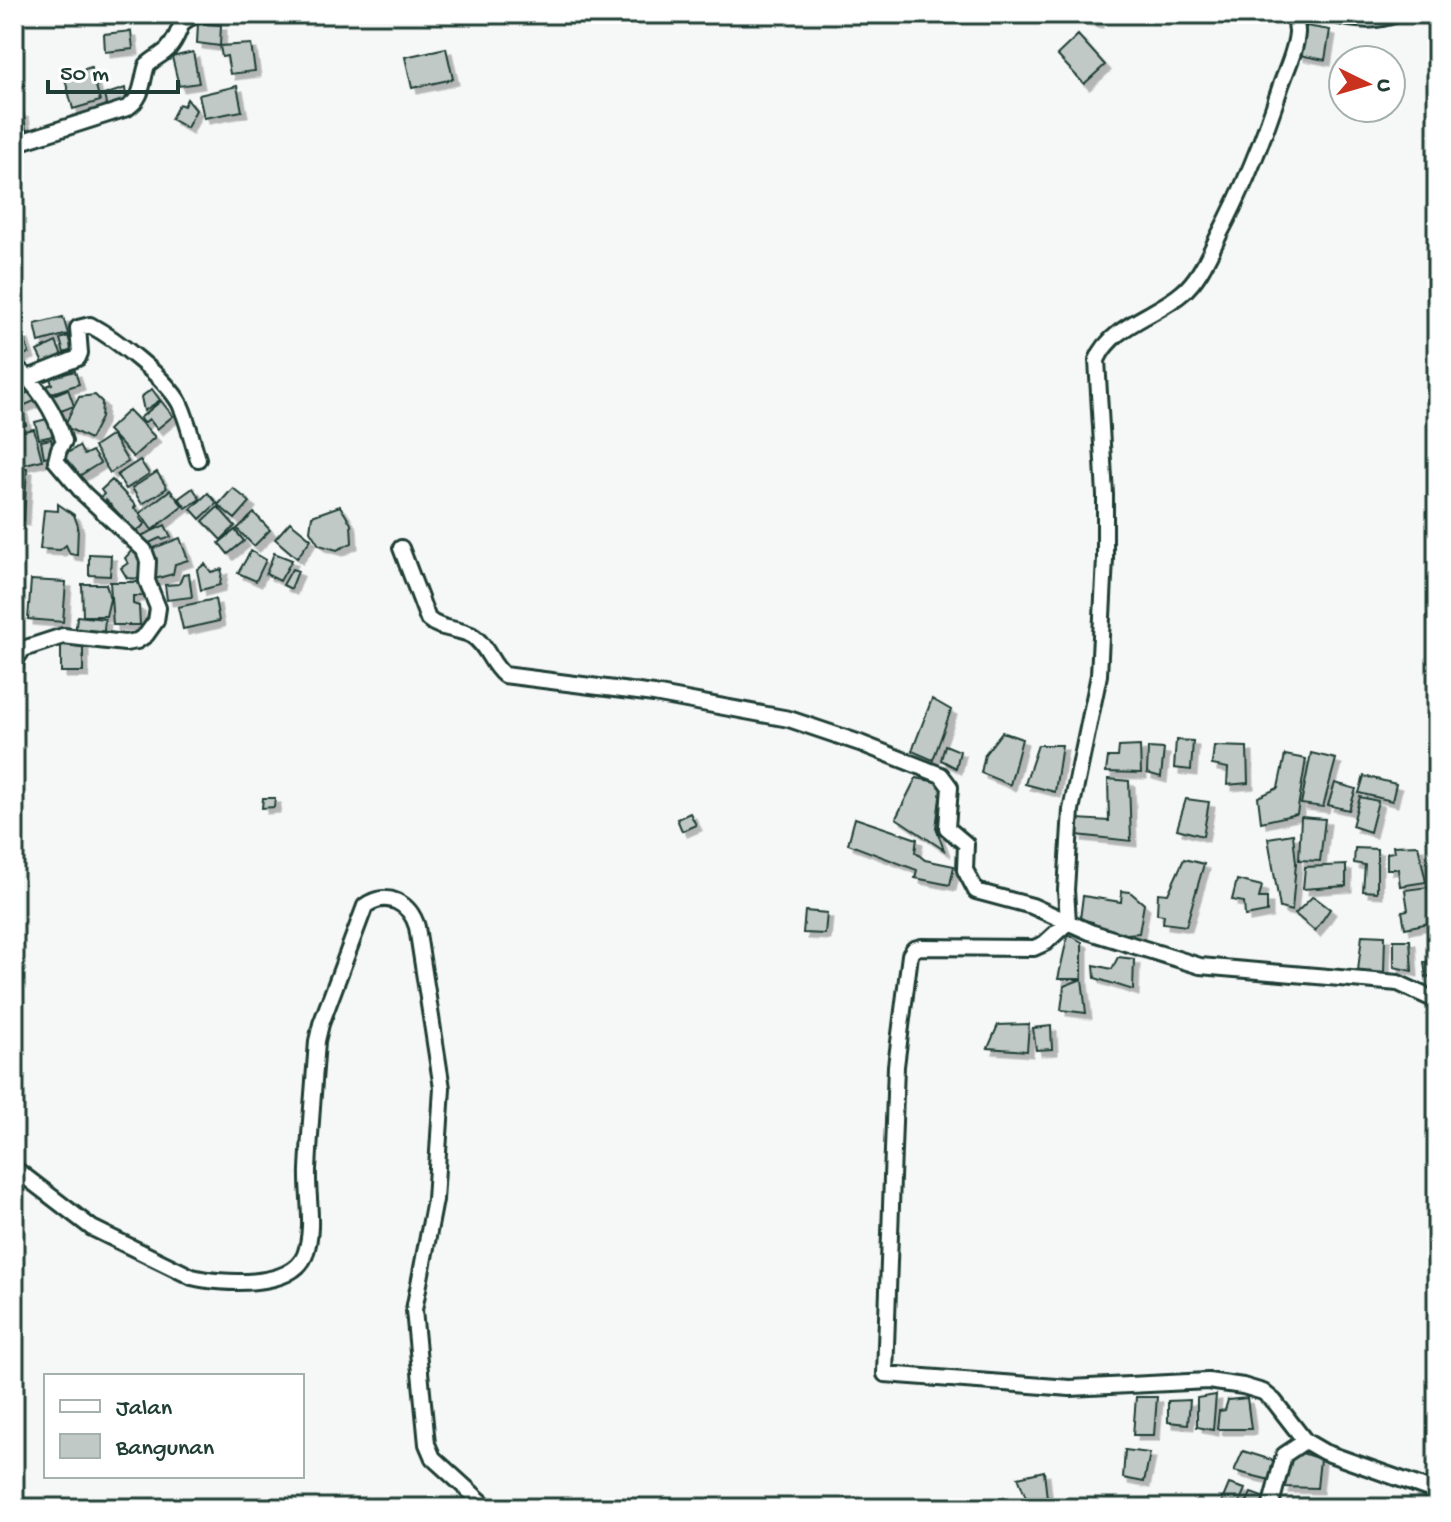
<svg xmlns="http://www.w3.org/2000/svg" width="1451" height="1522" font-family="'Gochi Hand',sans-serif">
  <defs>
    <filter id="shadow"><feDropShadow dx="5.5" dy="5.5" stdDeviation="0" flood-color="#0004"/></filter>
  </defs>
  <rect width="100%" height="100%" fill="#f6f7f7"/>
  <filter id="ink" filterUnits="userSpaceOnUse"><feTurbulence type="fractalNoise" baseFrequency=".0125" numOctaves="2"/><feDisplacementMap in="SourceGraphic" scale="16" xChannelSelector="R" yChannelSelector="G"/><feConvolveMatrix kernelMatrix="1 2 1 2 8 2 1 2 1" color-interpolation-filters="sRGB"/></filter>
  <g filter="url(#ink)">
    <!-- building -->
    <path fill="#c0c9c6" stroke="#1f3d34" stroke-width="2" filter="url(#shadow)" d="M1081,14H1099L1097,22L1081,19Z
      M198,23L221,25L220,46L197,43Z
      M1306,26L1330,30L1325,60L1299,55L1296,34L1305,36Z
      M131,31L133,49L105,52L104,34Z
      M1078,35L1105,65L1084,84L1057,55Z
      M251,44L255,71L230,74L227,56L222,57L220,46Z
      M446,48L453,79L412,88L405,57Z
      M193,52L199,83L179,86L172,57Z
      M91,67L100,101L73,109L64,76Z
      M237,86L242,111L204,118L199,95Z
      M125,88L127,103L107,109L104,95Z
      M187,99L196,110L187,128L171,119L179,104L184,106Z
      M23,112L26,131L14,133V114Z
      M63,317L68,334L39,342L35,324Z
      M23,335L29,353L15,358L14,338Z
      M68,336L72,350L64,353L60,339Z
      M56,342L64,360L41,370L38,365L43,363L37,351Z
      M75,371L79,384L49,394L46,386L52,384L50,378Z
      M68,389L74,406L56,413L50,396Z
      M152,389L160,400L144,411L141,397Z
      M35,390L39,399L23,406L19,396Z
      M95,395L102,402L101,418L90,439L64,426L79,397Z
      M19,399L26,425L14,428V401Z
      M161,401L173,416L157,429L149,419L144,423L140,418Z
      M129,410L155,437L133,457L108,430Z
      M51,418L57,435L39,439L35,422Z
      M34,429L42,460L17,466L14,447L22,445L19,432Z
      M112,435L128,462L110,473L94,447Z
      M51,439L54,455L44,457L41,441Z
      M79,446L84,455L92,451L100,463L74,479L61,457Z
      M140,460L149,474L126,489L117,475Z
      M14,466L27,468L24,520L14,519Z
      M157,472L167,488L142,504L132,488Z
      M112,480L136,506L134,508L142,516L140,518L145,524L136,532L106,500L103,504L98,499L104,494L101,490Z
      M193,488L200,499L186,508L179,498Z
      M233,488L250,502L235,519L218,505Z
      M170,490L183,506L152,530L140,513Z
      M208,493L217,503L200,519L191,509Z
      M58,504L74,515L78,526L77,555L70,554L66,545L60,550L40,549L44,510L58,511Z
      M340,506L351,524L352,543L337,550L319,545L310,531L312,516Z
      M218,507L235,526L221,540L203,521Z
      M254,513L270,530L254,546L237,529Z
      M290,522L311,539L297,558L275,539Z
      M165,525L171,537L163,540L160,538L145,545L141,536Z
      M235,530L244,541L228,554L219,543Z
      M180,538L188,560L175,564L173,574L151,580L155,558L151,549Z
      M134,548L144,557L142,579L127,578L121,568L128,563L125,558Z
      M251,551L266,560L256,581L238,573Z
      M274,553L292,560L280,581L266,574Z
      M89,554L111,555L110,576L89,575Z
      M205,564L211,572L222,569L220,585L201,590L197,570Z
      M292,569L298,571L291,589L283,585Z
      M189,574L192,597L167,600L165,585L179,584L183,575Z
      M31,580L66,582L63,622L28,619Z
      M110,582H144V596H133V604L139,606L140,625H113Z
      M82,584H106L110,599L106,616H83Z
      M215,599L219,621L183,629L178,607Z
      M77,616L105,619L103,640L75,637Z
      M61,641H83V672H61Z
      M932,699L951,710L933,760L912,751Z
      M1002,732L1022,739L1010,785L981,773L985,754Z
      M1176,740L1193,741L1191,770L1174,768Z
      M945,745L960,751L956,768L941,760Z
      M1038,745H1062L1055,792L1025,784Z
      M1140,746L1141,773L1106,772L1108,757H1118L1119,747Z
      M1214,746L1247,747L1248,783L1227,785L1228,768L1212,765Z
      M1148,748L1164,749L1161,777L1147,773Z
      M1311,753L1336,759L1323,807L1301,804Z
      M1285,755L1306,759L1297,814L1261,822L1258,797L1278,788Z
      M1364,776L1396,784L1392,801L1359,793Z
      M916,778L942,783L936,828L944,850L896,818Z
      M1108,779L1129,781L1131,841L1077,835L1078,819L1109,821Z
      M1335,783L1356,789L1349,810L1328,805Z
      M1360,797L1378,801L1370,832L1352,826Z
      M263,798H275L274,807L262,808Z
      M1186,799L1209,802L1203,836L1177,829Z
      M690,813L696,825L682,831L677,819Z
      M1301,817L1325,819L1320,861L1299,860Z
      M855,818L917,839L915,852L925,860L954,866L950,885L915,878L917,870L848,844Z
      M1293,834L1296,863L1292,911L1280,908L1268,838Z
      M1418,845L1426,882L1400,886L1398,869H1387V853L1394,852L1393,846Z
      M1355,848L1377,849V892L1363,891L1365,865L1354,863Z
      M1184,859L1204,864L1186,926L1163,923L1164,915L1157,914L1158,893L1168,894Z
      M1346,865V886L1303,889L1305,867Z
      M1237,880L1262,886L1259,898H1267V912L1245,916L1244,902L1232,900Z
      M1428,887L1434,922L1405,928L1402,911L1408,910L1405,890Z
      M1122,891L1130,892L1144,904L1139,933L1114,935L1094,929L1093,922L1080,919L1083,896L1121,902Z
      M1313,896L1330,909L1315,931L1295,914Z
      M805,911L827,913L825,934L803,933Z
      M1068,934L1082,942V979H1058Z
      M1362,935L1385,936L1384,974L1358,971Z
      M1394,940H1410L1412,971L1394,967Z
      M1118,957L1134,959L1133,990L1095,978L1094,965L1112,969Z
      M1437,960V975L1426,977L1424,962Z
      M1082,979L1086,1013L1061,1010L1064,986Z
      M1029,1024L1027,1051L988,1048L998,1025Z
      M1051,1026L1052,1049L1036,1050L1033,1028Z
      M1216,1395L1213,1430L1197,1427V1398Z
      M1136,1397H1157L1154,1435H1133Z
      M1247,1398L1251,1429H1217L1219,1411L1225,1410L1228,1400Z
      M1190,1400L1188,1424L1168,1422V1401Z
      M1125,1450L1150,1453L1144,1482L1123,1478Z
      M1293,1450L1320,1459L1317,1488L1283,1487Z
      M1243,1451L1275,1461L1270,1480L1234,1471Z
      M1044,1471L1048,1508H1030L1018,1477Z
      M1229,1484L1245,1489L1237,1508H1219Z
      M1251,1493L1265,1498L1261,1508H1244Z"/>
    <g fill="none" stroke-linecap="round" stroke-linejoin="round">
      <defs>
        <path id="street" d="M1294,14C1295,20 1297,26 1297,32C1296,50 1287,68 1281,85C1264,138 1244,188 1218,237C1208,257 1199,279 1182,293C1154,317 1112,325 1097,360L1105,495V559L1099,675L1071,810L1066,890L1068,922L1045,943L1034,948L921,947L914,949L910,955L896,1066L885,1374L1070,1388L1208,1381L1243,1386L1263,1392L1274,1401L1305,1441L1324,1452L1437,1492
          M1331,14C1355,20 1373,23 1397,14
          M14,144L127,108C144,97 141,83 147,65C153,59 162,55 168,49C185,30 173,19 204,14
          M14,365C39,387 54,410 64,441L59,449L56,461L84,494L144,550L148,561L147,581L158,608L156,621L146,635L137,641L125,643L63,636L23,649L16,659L14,670
          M28,378L78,358L80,353L78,328L90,325C116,339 166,378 180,404C188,421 192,441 198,459
          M401,548L428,619C440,630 457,628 471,635C487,644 490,664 504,675L654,694L789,719L860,743L941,775L950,787L947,828L966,844L965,870L976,891L1032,906L1090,932L1200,966L1398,983L1437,1001
          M14,1168L92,1228L192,1277C221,1284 291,1289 305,1255C315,1227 307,1198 308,1170C310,1127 314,1084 317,1041L321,1024L365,906C387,890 410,903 417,927L442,1088L435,1200L414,1310L427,1444L433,1458L488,1508
          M1270,1508L1284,1455L1305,1441"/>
      </defs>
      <!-- street casing -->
      <use href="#street" stroke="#1f3d34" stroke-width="20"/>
      <!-- street -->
      <use href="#street" stroke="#fff" stroke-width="14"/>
    </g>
  </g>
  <!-- margin -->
  <rect width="1451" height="1522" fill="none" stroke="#fff" stroke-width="48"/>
  <rect x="24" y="24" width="1403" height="1474" fill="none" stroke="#1f3d34" stroke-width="3" filter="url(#ink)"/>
  <!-- legend -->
  <rect x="44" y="1374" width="260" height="104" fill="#ffffff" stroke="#a5b1ae" stroke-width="2"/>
  <rect x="60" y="1400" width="40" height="12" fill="#ffffff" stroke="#a5b1ae" stroke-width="2"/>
  <text x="116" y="1414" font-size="24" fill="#1f3d34">Jalan</text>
  <rect x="60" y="1434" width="40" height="24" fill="#c0c9c6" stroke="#a5b1ae" stroke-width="2"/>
  <text x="116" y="1454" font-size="24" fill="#1f3d34">Bangunan</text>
  <!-- north arrow -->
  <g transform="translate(1367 84) rotate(95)"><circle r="38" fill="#ffffff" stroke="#a5b1ae" stroke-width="2"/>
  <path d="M0-6L14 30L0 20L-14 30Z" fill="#c8321e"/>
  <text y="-12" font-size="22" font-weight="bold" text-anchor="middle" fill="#1f3d34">U</text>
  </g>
  <!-- scale -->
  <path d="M48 80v12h130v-12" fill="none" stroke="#1f3d34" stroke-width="4"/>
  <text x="60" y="80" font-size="24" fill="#1f3d34" stroke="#ffffff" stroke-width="6" paint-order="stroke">50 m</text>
</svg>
